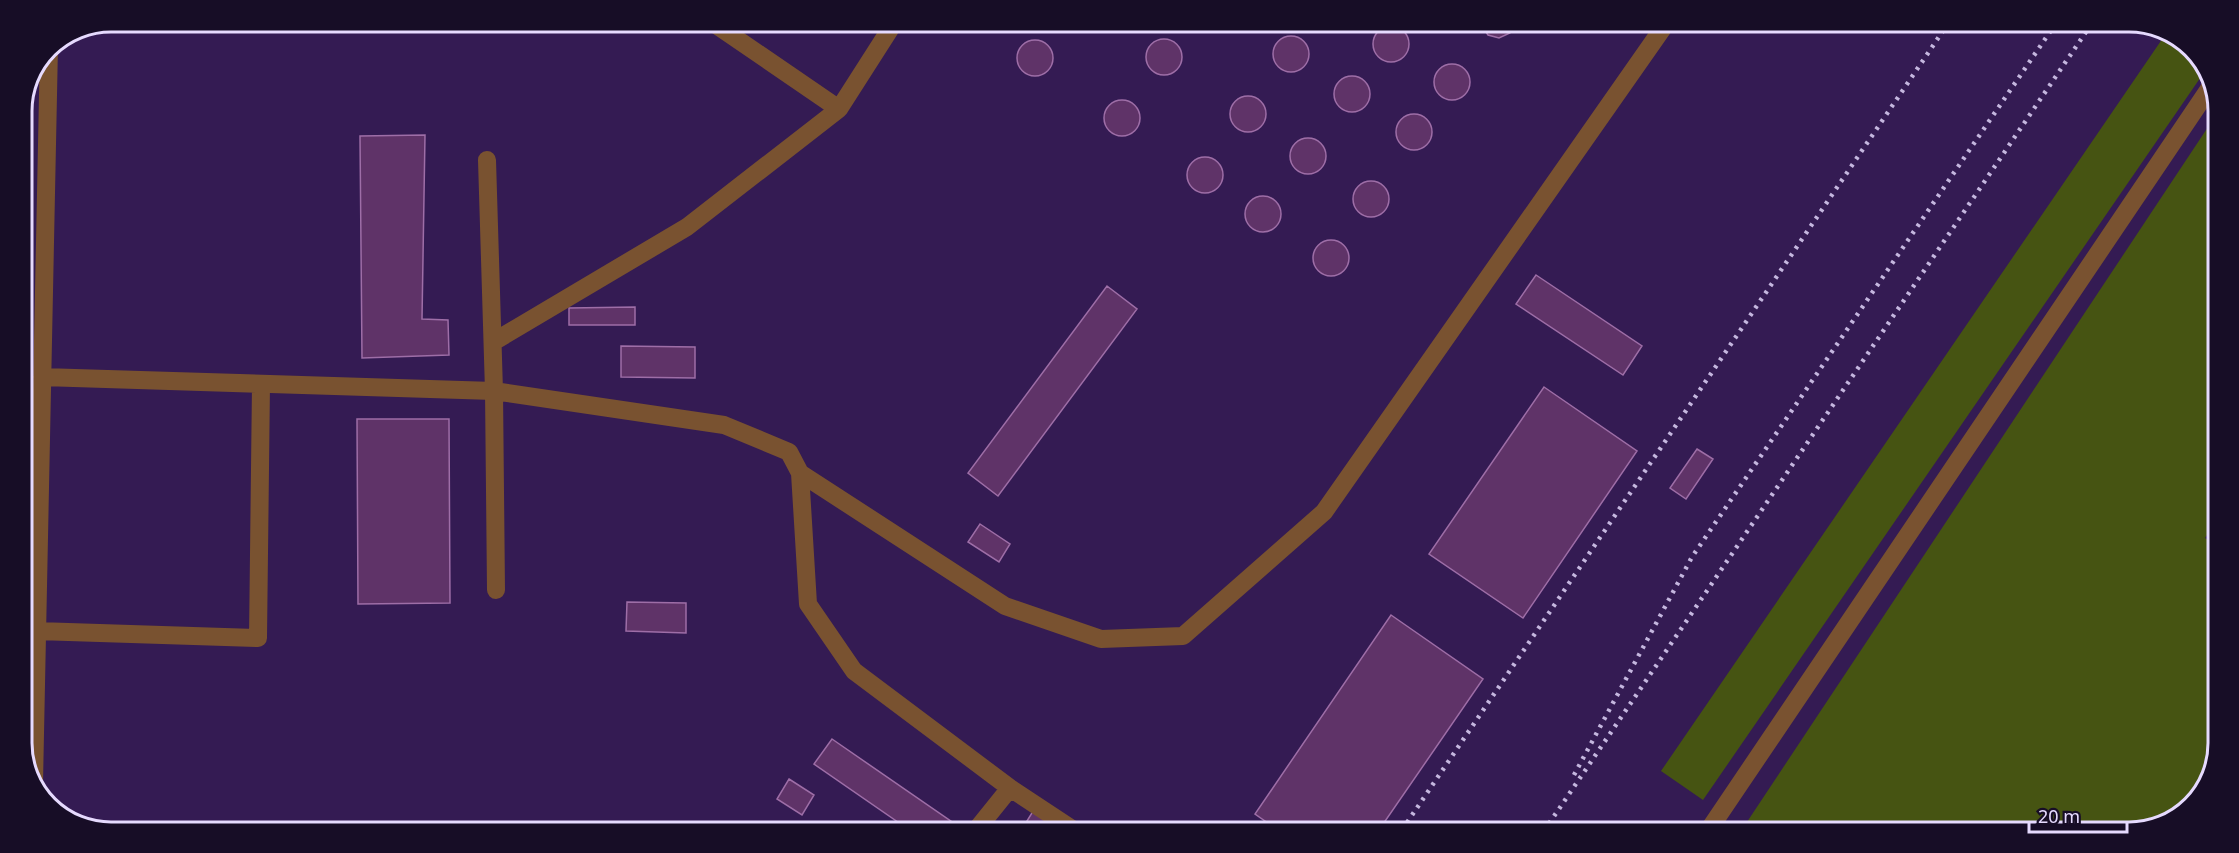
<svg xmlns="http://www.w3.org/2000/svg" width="2239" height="853" font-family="'Noto Sans',sans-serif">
  <rect width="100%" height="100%" fill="#341b53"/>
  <!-- green -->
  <path fill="#465412" d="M2167,32L2200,56L2205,71L1703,800L1661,771Z
    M2218,112L2215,523L2205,538L2215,544L2213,772L2183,814L2129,832L1741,831Z"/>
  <!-- building -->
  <path fill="#5f3368" stroke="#9e6ea7" stroke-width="1.5" d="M1481,24H1515L1510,33L1499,38L1488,35Z
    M1373 44a18 18 0 1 1 36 0a18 18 0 1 1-36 0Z
    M1273 54a18 18 0 1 1 36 0a18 18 0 1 1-36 0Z
    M1146 57a18 18 0 1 1 36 0a18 18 0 1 1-36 0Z
    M1017 58a18 18 0 1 1 36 0a18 18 0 1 1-36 0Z
    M1434 82a18 18 0 1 1 36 0a18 18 0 1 1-36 0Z
    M1334 94a18 18 0 1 1 36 0a18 18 0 1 1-36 0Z
    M1230 114a18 18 0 1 1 36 0a18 18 0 1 1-36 0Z
    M1104 118a18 18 0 1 1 36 0a18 18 0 1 1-36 0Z
    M1396 132a18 18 0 1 1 36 0a18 18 0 1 1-36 0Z
    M425,135L422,319L448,320L449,355L362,358L360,136Z
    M1290 156a18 18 0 1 1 36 0a18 18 0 1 1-36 0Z
    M1187 175a18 18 0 1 1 36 0a18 18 0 1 1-36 0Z
    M1353 199a18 18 0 1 1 36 0a18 18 0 1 1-36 0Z
    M1245 214a18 18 0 1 1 36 0a18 18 0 1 1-36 0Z
    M1313 258a18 18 0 1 1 36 0a18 18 0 1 1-36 0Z
    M1536,275L1642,346L1623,375L1516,304Z
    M1107,286L1137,309L998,496L968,473Z
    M635,307V325H569V308Z
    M621,346L695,347V378L621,377Z
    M1544,387L1637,451L1523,618L1429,554Z
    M357,419H449L450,603L358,604Z
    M1697,449L1713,459L1686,499L1670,488Z
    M980,524L1010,544L999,562L968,542Z
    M627,602L686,603V633L626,631Z
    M1391,615L1483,679L1379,830H1278L1255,814Z
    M832,739L955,824L951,829H908L814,764Z
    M789,779L814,795L802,815L777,799Z
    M1035,808L1068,829H1022Z"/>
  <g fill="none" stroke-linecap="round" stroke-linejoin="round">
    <!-- minor -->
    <path stroke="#795230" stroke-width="18" d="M839,109L894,23
      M493,342L687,227L839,109L712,22
      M42,377L494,391L487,160
      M800,473L1005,606L1101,639L1183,636L1324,512L1665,25
      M496,590L494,391L724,425L789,452L800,473L808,604L854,671L1010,788L1072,829
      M37,631L258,638L261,384
      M34,783L49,46
      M977,829L1010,788
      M1708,831L2211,86"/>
    <!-- rail -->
    <path stroke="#c5b7df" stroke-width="4.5" stroke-dasharray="3 6" stroke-linecap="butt" d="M1574,775L1692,557L2054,26
      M1402,830L1947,25
      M1544,831L2090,26"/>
  </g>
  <!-- crop -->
  <path d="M0 0H2239V853H0ZM111 32H2129A79 79 0 0 1 2208 111V743A79 79 0 0 1 2129 822H111A79 79 0 0 1 32 743V111A79 79 0 0 1 111 32Z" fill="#170d26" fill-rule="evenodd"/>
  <path fill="none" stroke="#e6dafe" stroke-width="3" d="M111 32H2129A79 79 0 0 1 2208 111V743A79 79 0 0 1 2129 822H111A79 79 0 0 1 32 743V111A79 79 0 0 1 111 32Z"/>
  <!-- scale -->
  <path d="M2029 823v9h98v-9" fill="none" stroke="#e6dafe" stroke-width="3"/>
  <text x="2038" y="823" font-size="18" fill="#e6dafe" stroke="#170d26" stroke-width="4.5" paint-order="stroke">20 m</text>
</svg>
